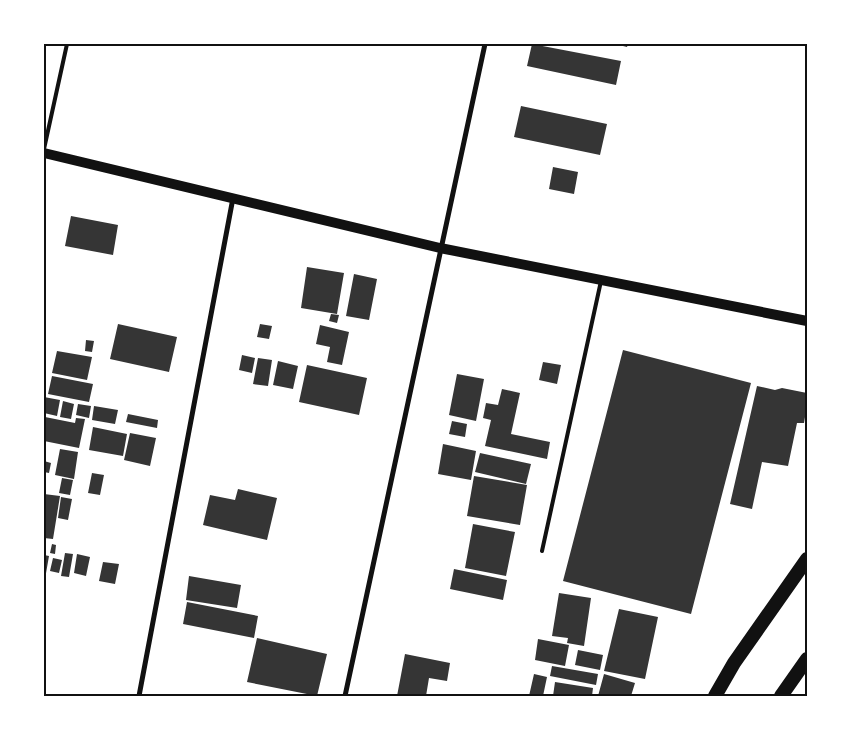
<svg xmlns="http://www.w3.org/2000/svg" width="851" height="740" font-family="Arial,sans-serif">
  <rect width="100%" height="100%" fill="#fff"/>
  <!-- building -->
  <path fill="#353535" d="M532,44L621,61L616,85L527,66Z
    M615,44H628L627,47Z
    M521,106L607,124L600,155L514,137Z
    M553,167L578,172L574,194L549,189Z
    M71,216L118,225L113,255L65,246Z
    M307,267L344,273L337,314L301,308Z
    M354,274L377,279L369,320L346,316Z
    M331,314L339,315L337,323L329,321Z
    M118,324L177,337L169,372L110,359Z
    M260,324L272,326L269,339L257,337Z
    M320,325L349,332L342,365L327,362L330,347L316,344Z
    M86,340L94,341L92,352L85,351Z
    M623,350L751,383L691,614L563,581Z
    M57,351L92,357L87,380L52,373Z
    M242,355L255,358L252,373L239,370Z
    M258,358L272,360L268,386L253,384Z
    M278,361L298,366L293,389L273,385Z
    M543,362L561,365L557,384L539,380Z
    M307,365L367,378L359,415L299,402Z
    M457,374L484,379L476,421L449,415Z
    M52,376L93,384L89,402L48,394Z
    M757,386L775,390L782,388L807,393V405L804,423H797L788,466L762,462L752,509L730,504Z
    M502,389L520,393L511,434L550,442L547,459L485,446L491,420L483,418L486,403L498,405Z
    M44,397L60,400L57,416L44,413Z
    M63,401L74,404L71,419L60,417Z
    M78,404L91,406L89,418L76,415Z
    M94,406L118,410L115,424L92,420Z
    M128,414L158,420L157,428L126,422Z
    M45,417L75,423L76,418L85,419L79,448L44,441Z
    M452,421L467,424L465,437L449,434Z
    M93,427L127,434L123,456L89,450Z
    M130,433L156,438L150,466L124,460Z
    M443,444L476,451L471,480L438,474Z
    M60,449L78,452L74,479L55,475Z
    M480,453L531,464L526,484L475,472Z
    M44,461L51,463L49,473L44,472Z
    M92,473L104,475L100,495L88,493Z
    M474,476L527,485L520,525L467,516Z
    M62,478L73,480L70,495L59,493Z
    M238,489L277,498L267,540L203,525L210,495L235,500Z
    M44,494L60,496L53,539L44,538Z
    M61,497L72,499L68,520L58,518Z
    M473,524L515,532L506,576L465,568Z
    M52,544L56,545L55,554L50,553Z
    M65,553L73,554L69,577L61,576Z
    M77,554L90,557L86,576L74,573Z
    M44,555L49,556L45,579H44Z
    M53,558L62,560L59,573L50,571Z
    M103,562L119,564L115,584L99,581Z
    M454,569L507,580L503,600L450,589Z
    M189,576L241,585L237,608L186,600Z
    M559,593L591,598L584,646L567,643L568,638L552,636Z
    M187,602L258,616L254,638L183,624Z
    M619,609L658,617L645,679L604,671Z
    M257,638L327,654L317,696L247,682Z
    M538,639L569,645L565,666L535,660Z
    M578,650L603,655L600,670L575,665Z
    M405,654L450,663L447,681L429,678L426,696H397Z
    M552,666L598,674L596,685L550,676Z
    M534,674L547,677L543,696H529Z
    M604,674L635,683L631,696H598Z
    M555,682L593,688L592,696H553Z"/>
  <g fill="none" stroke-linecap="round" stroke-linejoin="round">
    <!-- service -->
    <path stroke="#111" stroke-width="4" d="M44,149L67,44
      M542,551L601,281"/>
    <!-- minor -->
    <path stroke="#111" stroke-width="5" d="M139,696L233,198
      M345,696L485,44"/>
    <!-- secondary -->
    <path stroke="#111" stroke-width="10" d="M44,153L440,248L807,321"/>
    <!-- trunk -->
    <path stroke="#111" stroke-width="14" d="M715,696L734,663L807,559
      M781,696L807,659"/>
  </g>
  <!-- border -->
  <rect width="851" height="740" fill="none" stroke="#ffffff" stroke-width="90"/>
  <rect x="45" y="45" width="761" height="650" fill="none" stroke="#111" stroke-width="2"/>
</svg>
